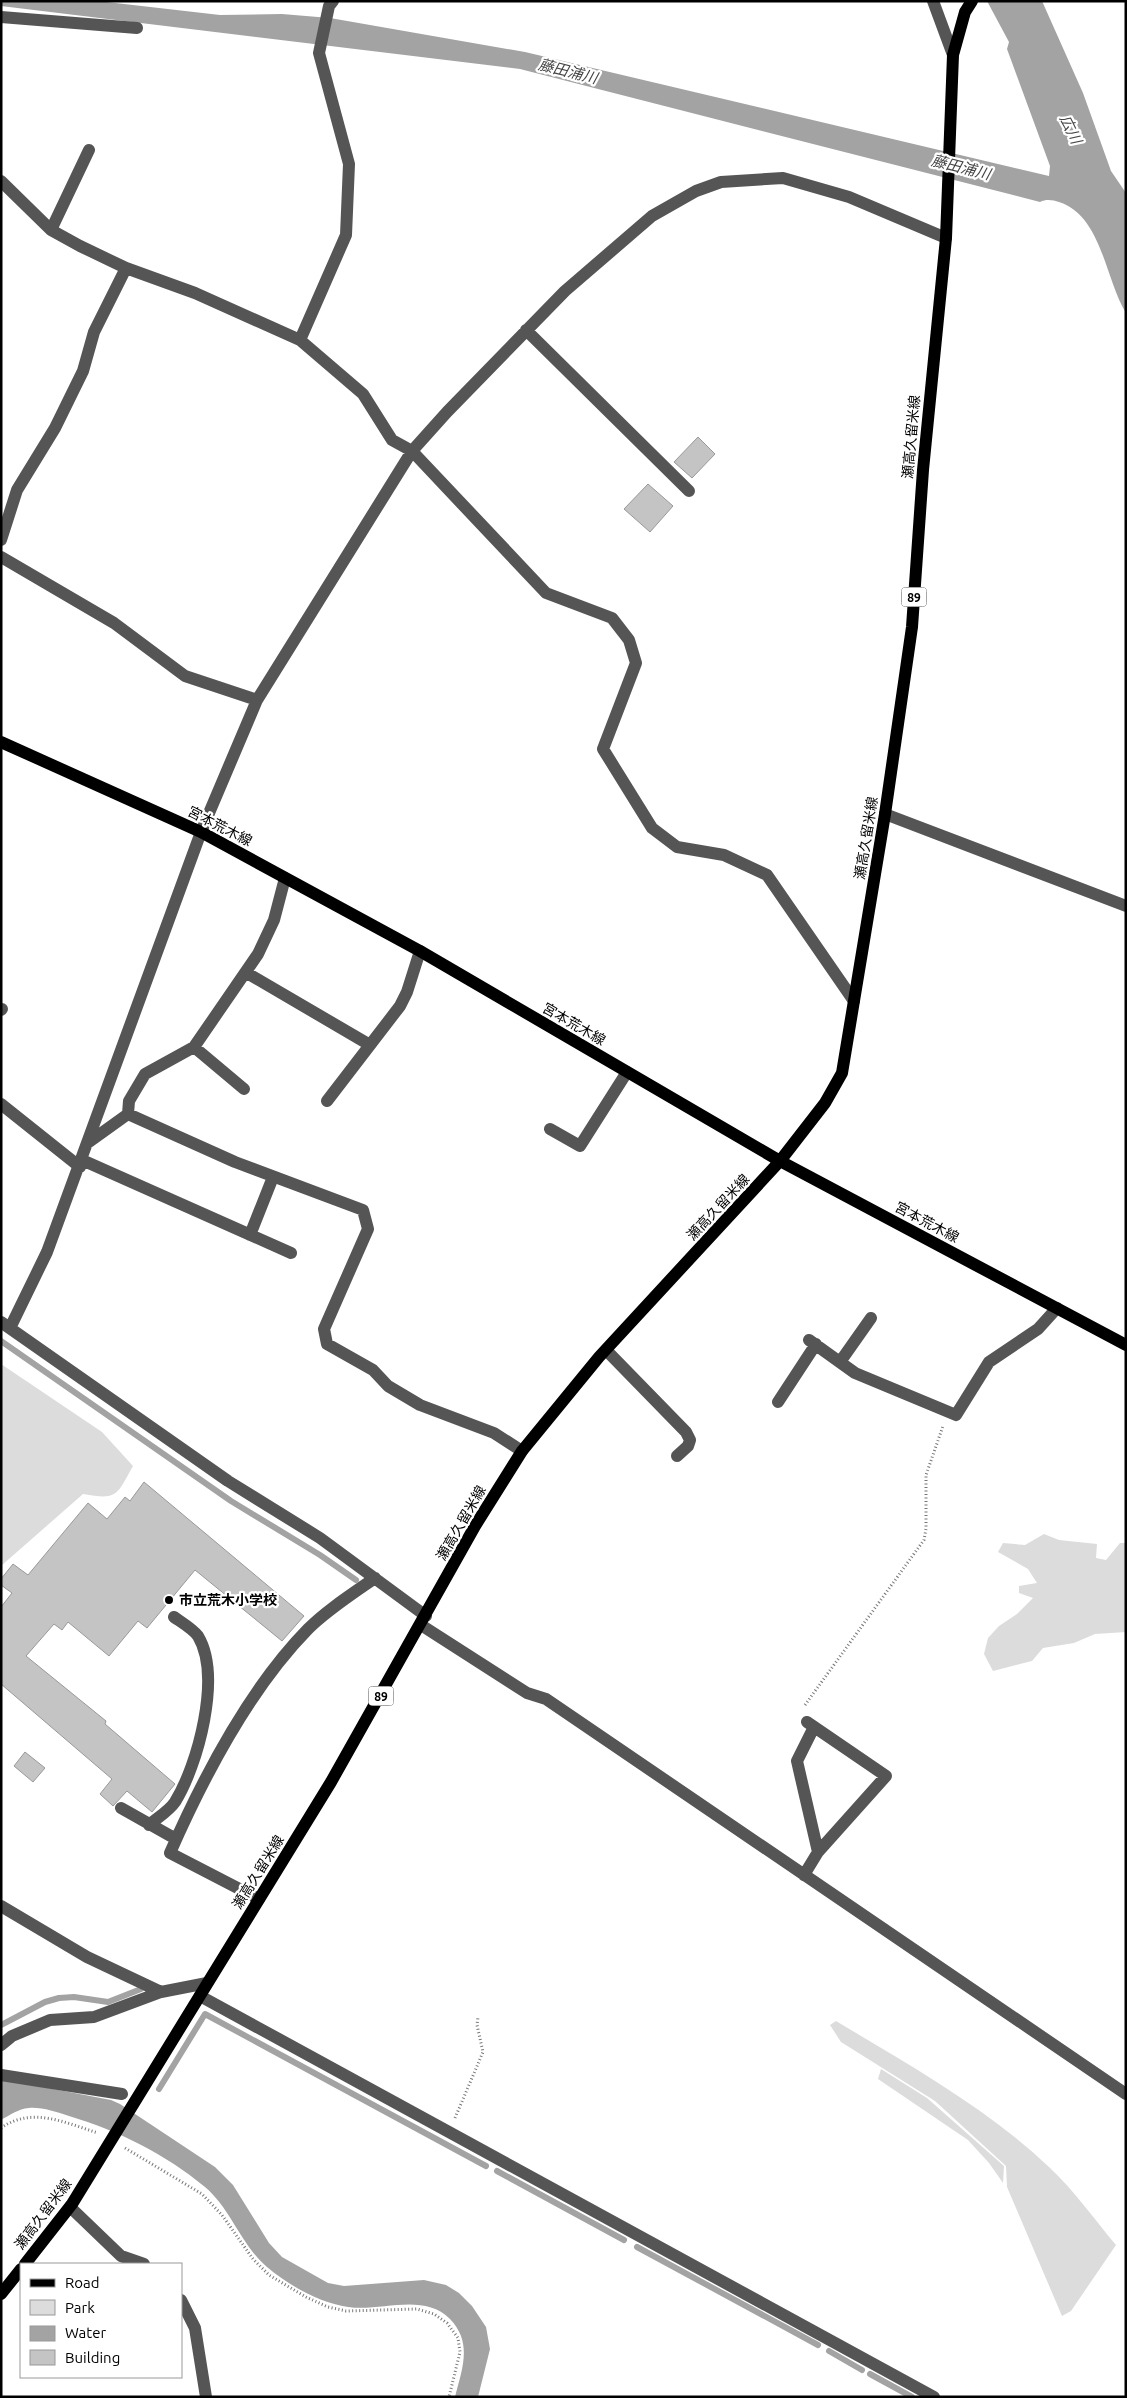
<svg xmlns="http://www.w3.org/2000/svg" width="1127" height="2398" font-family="Ubuntu,'Noto Sans JP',sans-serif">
  <rect width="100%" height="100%" fill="#fff"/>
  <!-- green -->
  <path fill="#dcdcdc" d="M1,1364L102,1432L133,1466C116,1496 118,1500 83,1494L1,1566Z
    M1044,1534L1059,1540L1097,1544L1096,1558L1106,1560L1120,1543H1126V1632L1095,1634L1074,1643L1043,1648L1032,1661L993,1671L984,1654L988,1638L999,1626L1017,1614L1033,1598L1019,1593V1586L1037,1583L1028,1569L998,1552L1003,1543L1025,1545Z
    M836,2021C909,2065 987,2108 1049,2167C1074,2190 1094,2219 1116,2245L1071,2311L1062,2316L1007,2187L1006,2166L935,2101L841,2042L830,2025Z
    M881,2069L927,2098L1004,2166L1003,2183L989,2163L968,2140L878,2079Z"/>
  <!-- water -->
  <path fill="#a3a3a3" d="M1,1H98L220,15L282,14L330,18L525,52L1049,176L1050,166L1007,49L1009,42L987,1H1042L1083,93L1111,171L1126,193V313C1105,279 1102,216 1059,202C1053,200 1046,199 1040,202L520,69L1,6Z
    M1,2079L111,2100L120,2104L215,2167L233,2185L269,2243L282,2257L328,2283L344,2286L424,2280L446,2285L459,2293L472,2306L486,2327L490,2349L478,2397H455C462,2369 473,2343 450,2319C423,2292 381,2312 348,2307C320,2303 288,2285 267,2267C241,2245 231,2209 205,2187C165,2154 119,2131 69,2116C56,2112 42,2107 29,2108C18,2109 10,2115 1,2120Z"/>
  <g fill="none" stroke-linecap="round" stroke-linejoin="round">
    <!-- stream -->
    <path stroke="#a3a3a3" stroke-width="6" d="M1,1341L231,1501L320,1555L356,1580
      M1,2025L45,2002L59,1998L74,1997L108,2002L141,1989
      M159,2089L205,2014L486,2166
      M497,2171L624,2240
      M637,2247L818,2345
      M829,2351L862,2370
      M870,2374L912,2397"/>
  </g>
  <!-- building -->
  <path fill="#c4c4c4" stroke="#999" d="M698,437L715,454L692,478L674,462Z
    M648,484L673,506L650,532L624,509Z
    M144,1482L304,1616L282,1641L195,1570L147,1628L138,1621L109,1656L68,1622L62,1630L54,1624L26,1656L106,1721L105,1724L175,1784L152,1812L127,1791L113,1806L100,1794L112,1779L1,1684V1607L12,1593L1,1585V1579L13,1564L28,1575L88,1503L107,1519L125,1497L130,1501Z
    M25,1752L45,1768L33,1782L14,1766Z"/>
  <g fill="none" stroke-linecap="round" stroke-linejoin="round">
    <!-- path -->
    <path stroke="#777" stroke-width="3" stroke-dasharray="1 2.5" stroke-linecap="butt" d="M805,1705L924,1540L926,1529V1475L943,1426
      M455,2118L483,2052L477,2025L478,2017
      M1,2128C32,2106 66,2123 98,2133
      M125,2148L202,2194L222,2215L253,2259L269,2275L306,2297L328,2307L346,2311L417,2309L434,2314L447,2323L458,2338L460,2352L449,2397"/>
    <!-- minor -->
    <path stroke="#555" stroke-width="12" d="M933,1L953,55
      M1,17L137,28
      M1,181L51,230L80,246L126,268L195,293L300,340L363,394L392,440L412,451L546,593L612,618L629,640L636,663L603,749L652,828L677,847L724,855L767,875L854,1001
      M51,230L89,150
      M526,330L689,491
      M300,340L346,235L349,164L319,53L329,6L333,1
      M1,540L17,490L55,428L83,371L94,332L126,268
      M1,557L114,623L185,676L257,700
      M885,814L1126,906
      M247,973L370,1045
      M1,1010L2,1009
      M194,1047L258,954L274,920L285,878
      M327,1101L400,1006L407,992L420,951
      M1,1104L80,1167
      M128,1114L129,1101L145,1074L194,1047L244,1089
      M550,1129L580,1146L627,1072
      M89,1142L128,1114L235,1162L363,1210L368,1229L324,1329L327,1344L373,1370L388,1386L420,1405L494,1433L522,1451
      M82,1160L291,1253
      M250,1235L273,1177
      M1,1322L228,1481L320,1538L426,1616
      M10,1328L47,1252L201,832L257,700L412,451L447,412L565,291L652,216L696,191L721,182L783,178L849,197L946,238
      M809,1340L855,1373L956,1415L989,1362L1038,1329L1057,1308
      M606,1350L686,1432L690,1440L688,1446L677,1456
      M840,1362L871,1318
      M778,1402L816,1344
      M421,1625L527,1693L546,1699L1126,2094
      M814,1727L797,1761L818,1852
      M121,1808L176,1839
      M149,1825C157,1818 169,1811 175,1802C198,1765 222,1676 198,1636C193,1629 181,1622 174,1617
      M804,1875L818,1852L886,1776L807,1722
      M259,1899L170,1853C203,1778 250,1688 308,1629C327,1610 352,1594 375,1578
      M1,1906L87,1957L161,1992
      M200,1996L934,2397
      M1,2045L12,2036L50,2020L94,2017L161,1992L207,1983
      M1,2075L122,2094
      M70,2207L121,2256L144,2264
      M181,2300L195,2328L206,2397"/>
    <!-- major -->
    <path stroke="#000" stroke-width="12" d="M1,742L201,832L420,951L780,1161L1126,1345
      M25,2264L72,2204L331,1782L475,1526L522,1451L599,1357L780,1161L825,1103L842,1073L885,814L912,627L923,470L946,238L953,55L965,12L972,1
      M1,2294L21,2269"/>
  </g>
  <!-- markers -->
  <circle fill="#000" stroke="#fff" stroke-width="2" cx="169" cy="1600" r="5"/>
  <g text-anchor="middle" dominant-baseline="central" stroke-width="4.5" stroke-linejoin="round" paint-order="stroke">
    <!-- shield labels -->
    <g fill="#fff" stroke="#4c4c4c" stroke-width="1">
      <rect x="901.5" y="587.5" width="25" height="19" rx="4"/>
      <rect x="368.5" y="1686.5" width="25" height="19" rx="4"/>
    </g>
    <g font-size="12" font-weight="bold" fill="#000">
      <text x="914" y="597">89</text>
      <text x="381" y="1696">89</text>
    </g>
    <!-- street labels -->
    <g font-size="14" fill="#000" stroke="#fff">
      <text transform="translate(911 437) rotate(-85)">瀬高久留米線</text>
      <text transform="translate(220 826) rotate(27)">宮本荒木線</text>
      <text transform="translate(866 838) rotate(-81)">瀬高久留米線</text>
      <text transform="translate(574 1024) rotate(30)">宮本荒木線</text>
      <text transform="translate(718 1207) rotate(-47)">瀬高久留米線</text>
      <text transform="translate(927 1222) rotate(28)">宮本荒木線</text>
      <text transform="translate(461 1523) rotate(-60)">瀬高久留米線</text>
      <text transform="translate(258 1872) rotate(-58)">瀬高久留米線</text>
      <text transform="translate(43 2214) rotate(-53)">瀬高久留米線</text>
    </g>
    <!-- poi labels -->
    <g font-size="14" font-weight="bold" fill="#000" stroke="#fff" text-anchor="start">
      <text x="179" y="1600">市立荒木小学校</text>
    </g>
    <!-- water labels -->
    <g font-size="15" font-style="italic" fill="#444" stroke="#fff">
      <text transform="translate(568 71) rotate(14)">藤田浦川</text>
      <text transform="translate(1071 129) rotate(64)">広川</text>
      <text transform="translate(961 167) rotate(14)">藤田浦川</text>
    </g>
  </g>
  <!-- border -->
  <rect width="1127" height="2398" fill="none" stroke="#000000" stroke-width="5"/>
  <!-- legend -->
  <rect x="20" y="2263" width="162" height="115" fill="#ffffff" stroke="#999999"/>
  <rect x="30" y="2279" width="25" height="8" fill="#000000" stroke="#999999"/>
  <text x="65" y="2288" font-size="15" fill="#000000">Road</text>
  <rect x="30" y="2300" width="25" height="15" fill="#dcdcdc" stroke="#999999"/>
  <text x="65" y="2313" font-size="15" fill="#000000">Park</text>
  <rect x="30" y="2326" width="25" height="15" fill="#a3a3a3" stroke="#999999"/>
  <text x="65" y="2338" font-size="15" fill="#000000">Water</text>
  <rect x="30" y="2350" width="25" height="15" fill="#c4c4c4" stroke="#999999"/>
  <text x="65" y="2363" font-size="15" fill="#000000">Building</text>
</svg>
